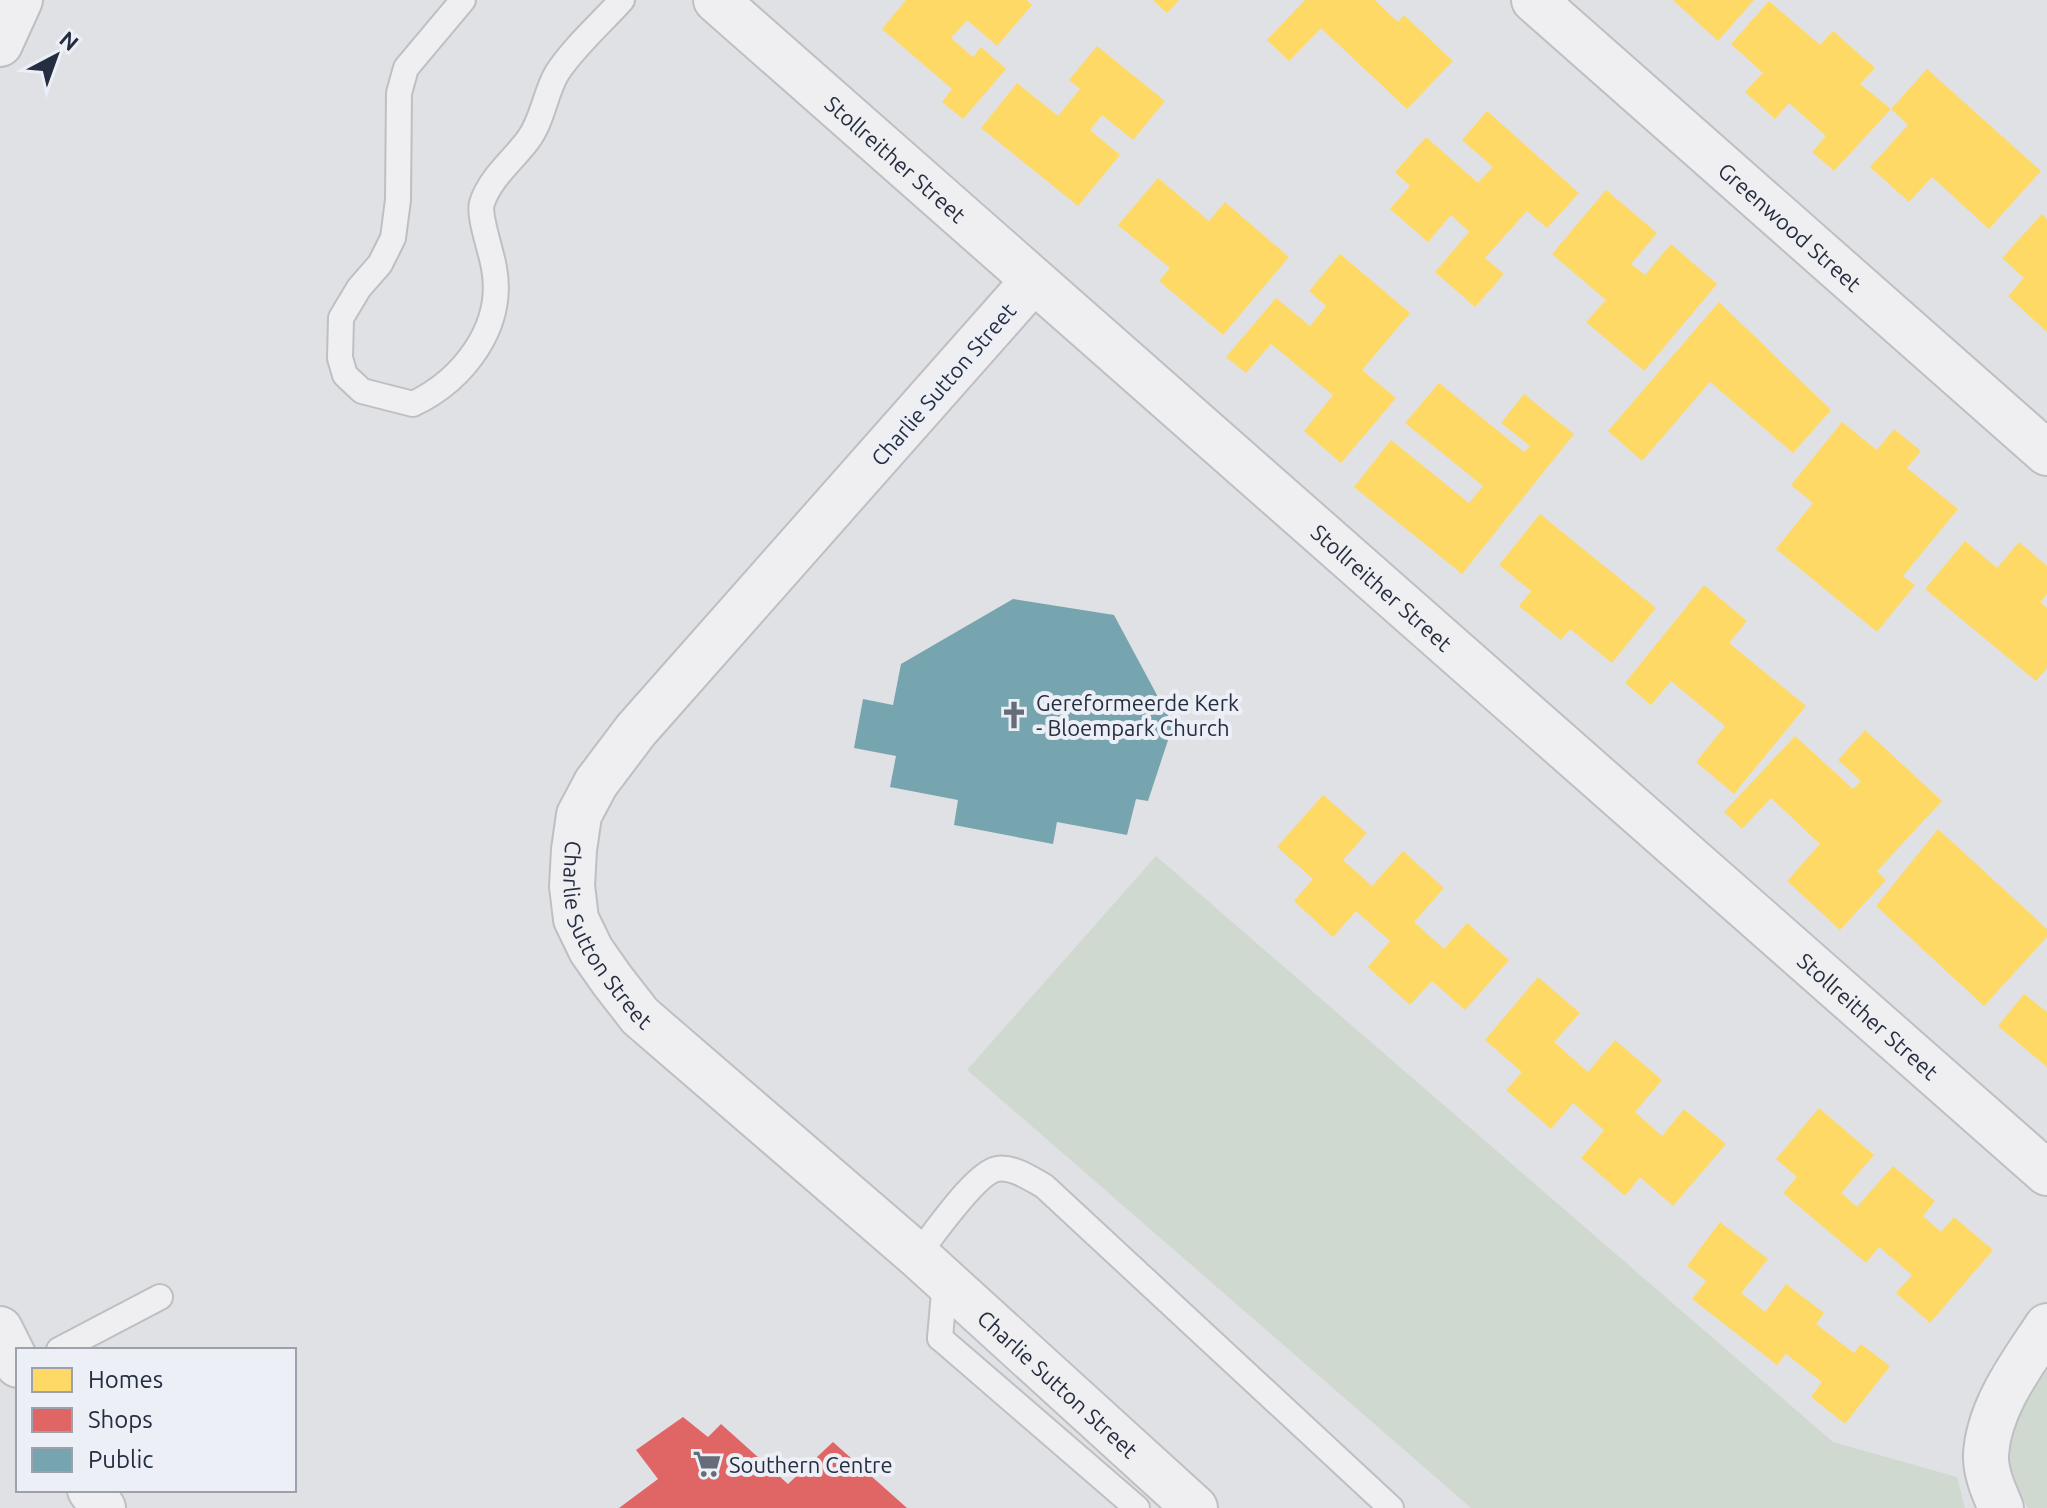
<svg xmlns="http://www.w3.org/2000/svg" width="2047" height="1508" font-family="Ubuntu,sans-serif">
<style>
.green{fill:#cfd9cf}
.homes{fill:#ffd966}
.shops{fill:#e06666}
.public{fill:#76a5af}
.lines{fill:none;stroke-linecap:round;stroke-linejoin:round}
.service-casing{stroke:#bebfc3;stroke-width:28}
.minor-casing{stroke:#bebfc3;stroke-width:48}
.tertiary-casing{stroke:#bebfc3;stroke-width:48}
.service{stroke:#efeff2;stroke-width:24}
.minor{stroke:#efeff2;stroke-width:44}
.tertiary{stroke:#efeff2;stroke-width:44}
.labels{text-anchor:middle;dominant-baseline:central;stroke-width:8;stroke-linejoin:round;paint-order:stroke}
.street-label{font-size:22px;fill:#252d40;stroke:#eceff6}
.poi-label{font-size:22px;fill:#252d40;stroke:#eceff6;text-anchor:start}
</style>
<rect width="100%" height="100%" fill="#e0e1e5"/>
<g class="green">
<polygon points="1156,856 1833,1442 1957,1477 1965,1508 1471,1508 967,1070"/>
<path d="M2047,1361V1508H2028C2022,1498 2012,1485 2010,1474C2004,1431 2024,1394 2047,1361Z"/>
</g>
<g class="homes">
<polygon points="906,0 1027,0 1032,5 997,46 967,20 951,38 973,57 981,47 1006,69 963,119 942,102 952,89 882,29"/>
<polygon points="1153,0 1179,0 1167,13"/>
<polygon points="1305,0 1375,0 1398,22 1404,15 1453,61 1407,109 1321,28 1289,61 1267,40"/>
<polygon points="1673,0 1754,0 1718,41"/>
<polygon points="1769,1 1820,45 1833,31 1875,68 1860,84 1891,109 1834,171 1812,152 1826,136 1789,103 1775,119 1745,92 1763,73 1731,44"/>
<polygon points="1097,46 1165,101 1133,140 1102,115 1090,130 1120,155 1078,206 981,128 1017,83 1058,116 1080,89 1069,80"/>
<polygon points="1927,69 2041,171 1989,229 1932,177 1909,202 1870,167 1908,125 1891,109"/>
<polygon points="1487,111 1579,193 1547,228 1527,211 1485,258 1504,274 1475,307 1435,272 1469,232 1451,215 1428,242 1390,209 1410,186 1395,172 1426,137 1478,183 1493,167 1462,140"/>
<polygon points="1158,178 1209,221 1225,202 1289,257 1223,335 1159,281 1170,268 1118,225"/>
<polygon points="1606,190 1657,233 1631,264 1645,275 1671,244 1717,284 1644,371 1586,322 1606,300 1552,254"/>
<polygon points="2042,214 2047,219 2047,332 2008,296 2024,278 2002,258"/>
<polygon points="1340,254 1410,313 1362,370 1396,398 1341,463 1304,431 1333,395 1271,344 1246,373 1226,357 1276,298 1310,326 1326,306 1309,291"/>
<polygon points="1719,302 1831,410 1793,453 1710,382 1642,461 1608,431"/>
<polygon points="1439,383 1524,452 1530,446 1501,423 1524,394 1574,434 1462,574 1354,487 1391,440 1469,503 1483,486 1405,423"/>
<polygon points="1842,422 1877,450 1894,429 1921,451 1907,468 1958,509 1903,576 1915,585 1877,632 1776,549 1813,503 1791,485"/>
<polygon points="1540,514 1656,608 1612,663 1570,629 1561,640 1519,606 1531,591 1499,565"/>
<polygon points="1965,541 1997,568 2019,542 2047,566 2047,594 2040,602 2047,608 2047,668 2036,681 1925,589"/>
<polygon points="1704,585 1747,621 1729,643 1806,706 1734,794 1696,762 1725,726 1671,681 1651,705 1625,683"/>
<polygon points="1865,730 1942,801 1877,871 1886,880 1840,930 1787,881 1820,844 1771,798 1742,829 1724,812 1795,736 1853,789 1861,781 1838,760"/>
<polygon points="1323,795 1367,833 1343,860 1372,886 1403,851 1444,888 1414,922 1444,949 1467,923 1509,960 1465,1010 1432,981 1410,1005 1368,967 1390,941 1356,911 1333,937 1294,901 1313,879 1277,847"/>
<polygon points="1938,829 2047,929 2047,937 1984,1006 1876,906"/>
<polygon points="1538,977 1580,1013 1554,1042 1588,1072 1615,1040 1662,1080 1635,1112 1662,1136 1684,1109 1726,1144 1673,1206 1640,1177 1625,1196 1581,1158 1604,1130 1573,1103 1551,1129 1506,1090 1522,1072 1485,1040"/>
<polygon points="2024,994 2047,1012 2047,1067 1998,1026"/>
<polygon points="1819,1108 1874,1155 1841,1193 1857,1207 1893,1166 1935,1201 1923,1216 1941,1232 1954,1217 1993,1250 1930,1323 1896,1293 1912,1275 1879,1247 1866,1263 1783,1193 1797,1177 1776,1159"/>
<polygon points="1720,1222 1768,1259 1741,1293 1765,1312 1786,1284 1824,1313 1816,1324 1854,1353 1861,1344 1890,1366 1845,1424 1811,1397 1822,1382 1786,1354 1777,1365 1692,1299 1706,1281 1687,1266"/>
</g>
<polygon class="shops" points="683,1417 708,1437 721,1424 788,1484 833,1442 907,1508 619,1508 658,1479 636,1450"/>
<polygon class="public" points="1013,599 1114,615 1173,725 1148,801 1136,799 1127,835 1057,822 1053,844 954,825 958,800 890,787 896,756 854,748 863,699 893,705 901,664"/>
<g class="lines">
<defs>
<g id="service">
<path d="M463,0L406,68L399,93L398,200L393,238L380,264L359,288L341,318L340,358L345,375L362,391L413,404C463,380 505,327 494,268C492,253 478,216 482,203C490,178 513,160 528,140C543,120 545,93 557,73C573,48 602,22 622,0"/>
<path d="M917,1255C933,1236 975,1173 997,1169C1013,1166 1031,1179 1044,1186L1391,1508"/>
<polyline points="940,1338 1137,1508"/>
<polyline points="940,1338 945,1281"/>
<polyline points="59,1350 160,1297"/>
</g>
<g id="minor">
<path id="s1" d="M716,0L2047,1173"/>
<path id="s2" d="M1534,0L2047,453"/>
<path id="s3" d="M1033,281L636,730L596,783L579,815L574,850L572,886L576,919L591,950L612,980L640,1016L917,1255L1195,1508"/>
<path d="M2001,1508C1994,1492 1985,1472 1986,1454C1989,1407 2022,1364 2047,1326"/>
</g>
<g id="tertiary">
<polyline points="0,44 20,0"/>
<polyline points="0,1329 18,1365"/>
<polyline points="90,1490 103,1508"/>
</g>
</defs>
<use href="#service" class="service-casing"/>
<use href="#minor" class="minor-casing"/>
<use href="#tertiary" class="tertiary-casing"/>
<use href="#service" class="service"/>
<use href="#minor" class="minor"/>
<use href="#tertiary" class="tertiary"/>
</g>
<defs>
<symbol id="church-bare" viewBox="-9 -9 18 18"><path d="M-1.2-6h2.4v3.5h3.3v2.4h-3.3V6h-2.4V-.1h-3.3v-2.4h3.3Z" fill="#666c7a" stroke="#eceff6" stroke-width="2.5" paint-order="stroke"/></symbol>
<symbol id="supermarket-bare" viewBox="-9 -9 18 18"><path d="M-6-5.5h2.5l.6 2H6L4.5 2H-2.5L-4.4-4H-6ZM-1.5 3.2a1.3 1.3 0 1 0 .1 0ZM3 3.2a1.3 1.3 0 1 0 .1 0Z" fill="#666c7a" stroke="#eceff6" stroke-width="2.5" paint-order="stroke"/></symbol>
</defs>
<g fill-rule="evenodd">
<use href="#church-bare" x="994" y="695" width="40" height="40"/>
<use href="#supermarket-bare" x="687" y="1444" width="40" height="40"/>
</g>
<g class="labels">
<g class="street-label">
<text stroke="none"><textPath href="#s1" startOffset="240">Stollreither Street</textPath></text>
<text stroke="none"><textPath href="#s2" startOffset="342">Greenwood Street</textPath></text>
<text transform="translate(943 384) rotate(-49)">Charlie Sutton Street</text>
<text stroke="none"><textPath href="#s1" startOffset="888">Stollreither Street</textPath></text>
<text stroke="none"><textPath href="#s3" startOffset="832">Charlie Sutton Street</textPath></text>
<text stroke="none"><textPath href="#s1" startOffset="1536">Stollreither Street</textPath></text>
<text stroke="none"><textPath href="#s3" startOffset="1480">Charlie Sutton Street</textPath></text>
</g>
<g class="poi-label">
<text x="1036" y="702">Gereformeerde Kerk<tspan x="1036" dy="25">- Bloempark Church</tspan></text>
<text x="729" y="1464">Southern Centre</text>
</g>
</g>
<rect x="16" y="1348" width="280" height="144" fill="#eceff6" stroke="#9ca1ad" stroke-width="2"/>
<rect x="32" y="1368" width="40" height="24" fill="#ffd966" stroke="#9ca1ad" stroke-width="2"/>
<text x="88" y="1388" font-size="24" fill="#252d40">Homes</text>
<rect x="32" y="1408" width="40" height="24" fill="#e06666" stroke="#9ca1ad" stroke-width="2"/>
<text x="88" y="1428" font-size="24" fill="#252d40">Shops</text>
<rect x="32" y="1448" width="40" height="24" fill="#76a5af" stroke="#9ca1ad" stroke-width="2"/>
<text x="88" y="1468" font-size="24" fill="#252d40">Public</text>
<g transform="translate(56 56) rotate(41)" stroke="#eceff6" stroke-width="6" paint-order="stroke">
<path d="M0-6L14 30L0 20L-14 30Z" fill="#252d40"/>
<text y="-12" font-size="22" font-weight="bold" text-anchor="middle" fill="#252d40">N</text>
</g>
</svg>
